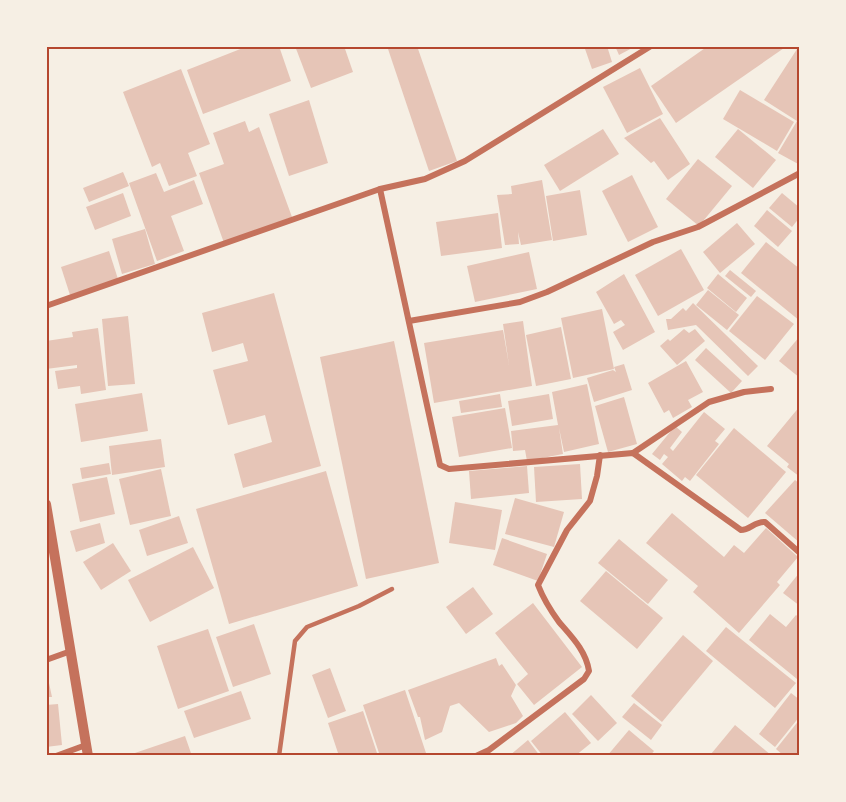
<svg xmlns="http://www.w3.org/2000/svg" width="846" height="802" font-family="'DejaVu Sans',sans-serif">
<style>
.building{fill:#e6c5b7}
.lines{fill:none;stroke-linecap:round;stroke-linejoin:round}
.service{stroke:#c5725c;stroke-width:4.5}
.minor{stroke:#c5725c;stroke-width:6}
.tertiary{stroke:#c5725c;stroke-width:10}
.neatline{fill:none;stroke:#b5482f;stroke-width:2}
</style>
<rect width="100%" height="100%" fill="#f6efe4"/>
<g class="building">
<polygon points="248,46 279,46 291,81 203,114 187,70"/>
<polygon points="295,46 344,46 353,72 311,88"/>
<polygon points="387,46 417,46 457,161 429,171"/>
<polygon points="584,46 607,46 612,62 592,69"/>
<polygon points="615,46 636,46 619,55"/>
<polygon points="708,46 787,46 676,123 651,86"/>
<polygon points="799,46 800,46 800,165 778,153 797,121 764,100"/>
<polygon points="640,68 663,114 627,133 603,87"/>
<polygon points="181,69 210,144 188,153 197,176 169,186 160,163 152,167 123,92"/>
<polygon points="740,90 794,122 777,151 723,119"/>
<polygon points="309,100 328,163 289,176 269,114"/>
<polygon points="660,118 690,164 668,180 654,161 651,163 624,138"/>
<polygon points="245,121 249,132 259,127 292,217 224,243 199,173 224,164 213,133"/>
<polygon points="603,129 619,154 560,191 544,165"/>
<polygon points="738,129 776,160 753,188 715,157"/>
<polygon points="698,159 732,186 699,226 666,199"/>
<polygon points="123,172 129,186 89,202 83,188"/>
<polygon points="156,173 164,192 194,180 203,204 171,216 184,251 157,261 129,183"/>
<polygon points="632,175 658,227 628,242 602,191"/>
<polygon points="542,180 552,240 521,245 518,232 519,244 505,245 497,195 512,194 511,186"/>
<polygon points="580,190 587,235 553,241 546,196"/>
<polygon points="123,193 131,216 95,230 86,207"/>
<polygon points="782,193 800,208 800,217 792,227 769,208"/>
<polygon points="767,210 792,231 778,247 754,226"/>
<polygon points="498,213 502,248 441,256 436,222"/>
<polygon points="737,223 755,244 720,273 703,252"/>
<polygon points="145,229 155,264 122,274 112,239"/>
<polygon points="766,242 800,269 800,321 741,273"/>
<polygon points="681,249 704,290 658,316 635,275"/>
<polygon points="109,251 118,279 70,295 61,267"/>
<polygon points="529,252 537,289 475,302 467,266"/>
<polygon points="730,270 756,291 751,297 725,276"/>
<polygon points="624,274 655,332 623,350 613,332 625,325 621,320 614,324 596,292"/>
<polygon points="718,274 747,298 736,312 707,288"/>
<polygon points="708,290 739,315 727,330 696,305"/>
<polygon points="274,293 321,466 243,488 234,454 272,442 265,415 228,425 213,370 248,361 243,343 212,352 202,313"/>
<polygon points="757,296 794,324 765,360 729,331"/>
<polygon points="693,303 758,366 748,376 696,325 668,330 666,319 671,319 683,308 686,311"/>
<polygon points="602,309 614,369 573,378 561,318"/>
<polygon points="128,316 135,384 108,386 102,319"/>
<polygon points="523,321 532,386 434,403 424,343 503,330 509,365 503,324"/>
<polygon points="561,327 571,379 536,386 526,335"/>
<polygon points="98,328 106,390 81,394 80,386 58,389 55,371 77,368 77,365 46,369 46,341 73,337 72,332"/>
<polygon points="684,329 689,333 695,329 705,341 677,365 660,346 668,339 670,341"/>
<polygon points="800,336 800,378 779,361"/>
<polygon points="394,341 439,563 366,579 320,357"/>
<polygon points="706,348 742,381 731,393 695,360"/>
<polygon points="686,361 703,392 688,400 692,407 673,418 669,410 664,413 648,383"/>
<polygon points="624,364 632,390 594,402 587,378 613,370 616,372 614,367"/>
<polygon points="587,384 599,444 564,452 559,428 563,454 527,461 525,450 513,451 511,431 558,425 552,392"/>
<polygon points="142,393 148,431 81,442 75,404"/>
<polygon points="500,394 502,407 461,413 459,401"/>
<polygon points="549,394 553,419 512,426 508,401"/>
<polygon points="624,397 637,444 608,452 595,406"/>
<polygon points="800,406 800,477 787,467 789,464 767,446"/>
<polygon points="505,408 512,448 459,457 452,417"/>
<polygon points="704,412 725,429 715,441 719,444 690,481 685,477 682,481 662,464 668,457 664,454 660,460 652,454 675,426 682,432 670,448 673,451"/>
<polygon points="734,428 786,472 748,518 696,475"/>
<polygon points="161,439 165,467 112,475 109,446"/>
<polygon points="109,463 111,474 82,479 80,468"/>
<polygon points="580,464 582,499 536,502 534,467"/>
<polygon points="527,466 529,493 471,499 469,471"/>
<polygon points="161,469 171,516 130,525 119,479"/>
<polygon points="326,471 358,586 229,624 196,509"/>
<polygon points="107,477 115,514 80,522 72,484"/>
<polygon points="795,480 800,484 800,543 765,513"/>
<polygon points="515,498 564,512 554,547 505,534"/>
<polygon points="455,502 502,510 495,550 449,543"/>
<polygon points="672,513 724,557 734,545 744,553 766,528 798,557 777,582 780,585 739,633 693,592 698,586 646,543"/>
<polygon points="179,516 188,543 147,556 139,530"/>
<polygon points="100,523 105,543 76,552 70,531"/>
<polygon points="502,538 547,554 538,581 493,565"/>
<polygon points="619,539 668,580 648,604 598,563"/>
<polygon points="113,543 131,571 101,590 83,562"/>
<polygon points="193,547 214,588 150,622 128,580"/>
<polygon points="606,571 663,618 637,649 580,601"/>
<polygon points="800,572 800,606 783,593"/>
<polygon points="473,587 493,614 466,634 446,607"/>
<polygon points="533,603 582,667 534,705 517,684 528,674 495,633"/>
<polygon points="770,614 786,627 796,615 800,618 800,676 797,679 749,640"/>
<polygon points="254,624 271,674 233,687 216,637"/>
<polygon points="726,627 796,683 775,708 706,651"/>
<polygon points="208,629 229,691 178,709 157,646"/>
<polygon points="683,635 713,661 662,722 631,696"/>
<polygon points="496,658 499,666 502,664 516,685 511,696 523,716 516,723 489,732 459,703 450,706 442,732 425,740 420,717 418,717 408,690"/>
<polygon points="330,668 346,711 328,718 312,675"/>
<polygon points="46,669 52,697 46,697"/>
<polygon points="405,690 427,756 380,756 363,705"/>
<polygon points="241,691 251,719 194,738 184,711"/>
<polygon points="791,693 800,700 800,716 775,747 759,734"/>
<polygon points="591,695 617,723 598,741 572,714"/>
<polygon points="634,703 662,725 651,740 622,717"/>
<polygon points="58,704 62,745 46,747 46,705"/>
<polygon points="363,711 378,756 339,756 328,723"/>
<polygon points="565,712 591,743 575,756 543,756 531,741"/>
<polygon points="800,719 800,754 798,756 784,756 776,749"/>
<polygon points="735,725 772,756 713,756 711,754"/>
<polygon points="629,730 654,751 650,756 607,756"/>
<polygon points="185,736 192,756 129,756 129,755"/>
<polygon points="528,740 540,756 509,756"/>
</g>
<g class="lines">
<polyline class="service" points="279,756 295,641 307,627 359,606 392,589"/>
<g class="minor">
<path d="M380,189L440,465L449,469L633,453L741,530C750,530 755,521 765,522L800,553"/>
<polyline points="46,306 380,189 425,179 465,161 651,46"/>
<polyline points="409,321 520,302 547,292 653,242 698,227 800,173"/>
<polyline points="633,453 709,402 744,392 771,389"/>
<polyline points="46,660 71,651"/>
<polyline points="56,756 86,745"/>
<path d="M476,756L489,750L584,679L589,671C586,651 572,637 559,622C551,611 543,598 538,585L567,530L590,501L597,476L600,455"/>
</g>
<polyline class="tertiary" points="46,504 88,756"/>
</g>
<rect width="846" height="802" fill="none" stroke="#f6efe4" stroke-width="96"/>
<rect x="48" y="48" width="750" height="706" class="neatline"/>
</svg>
